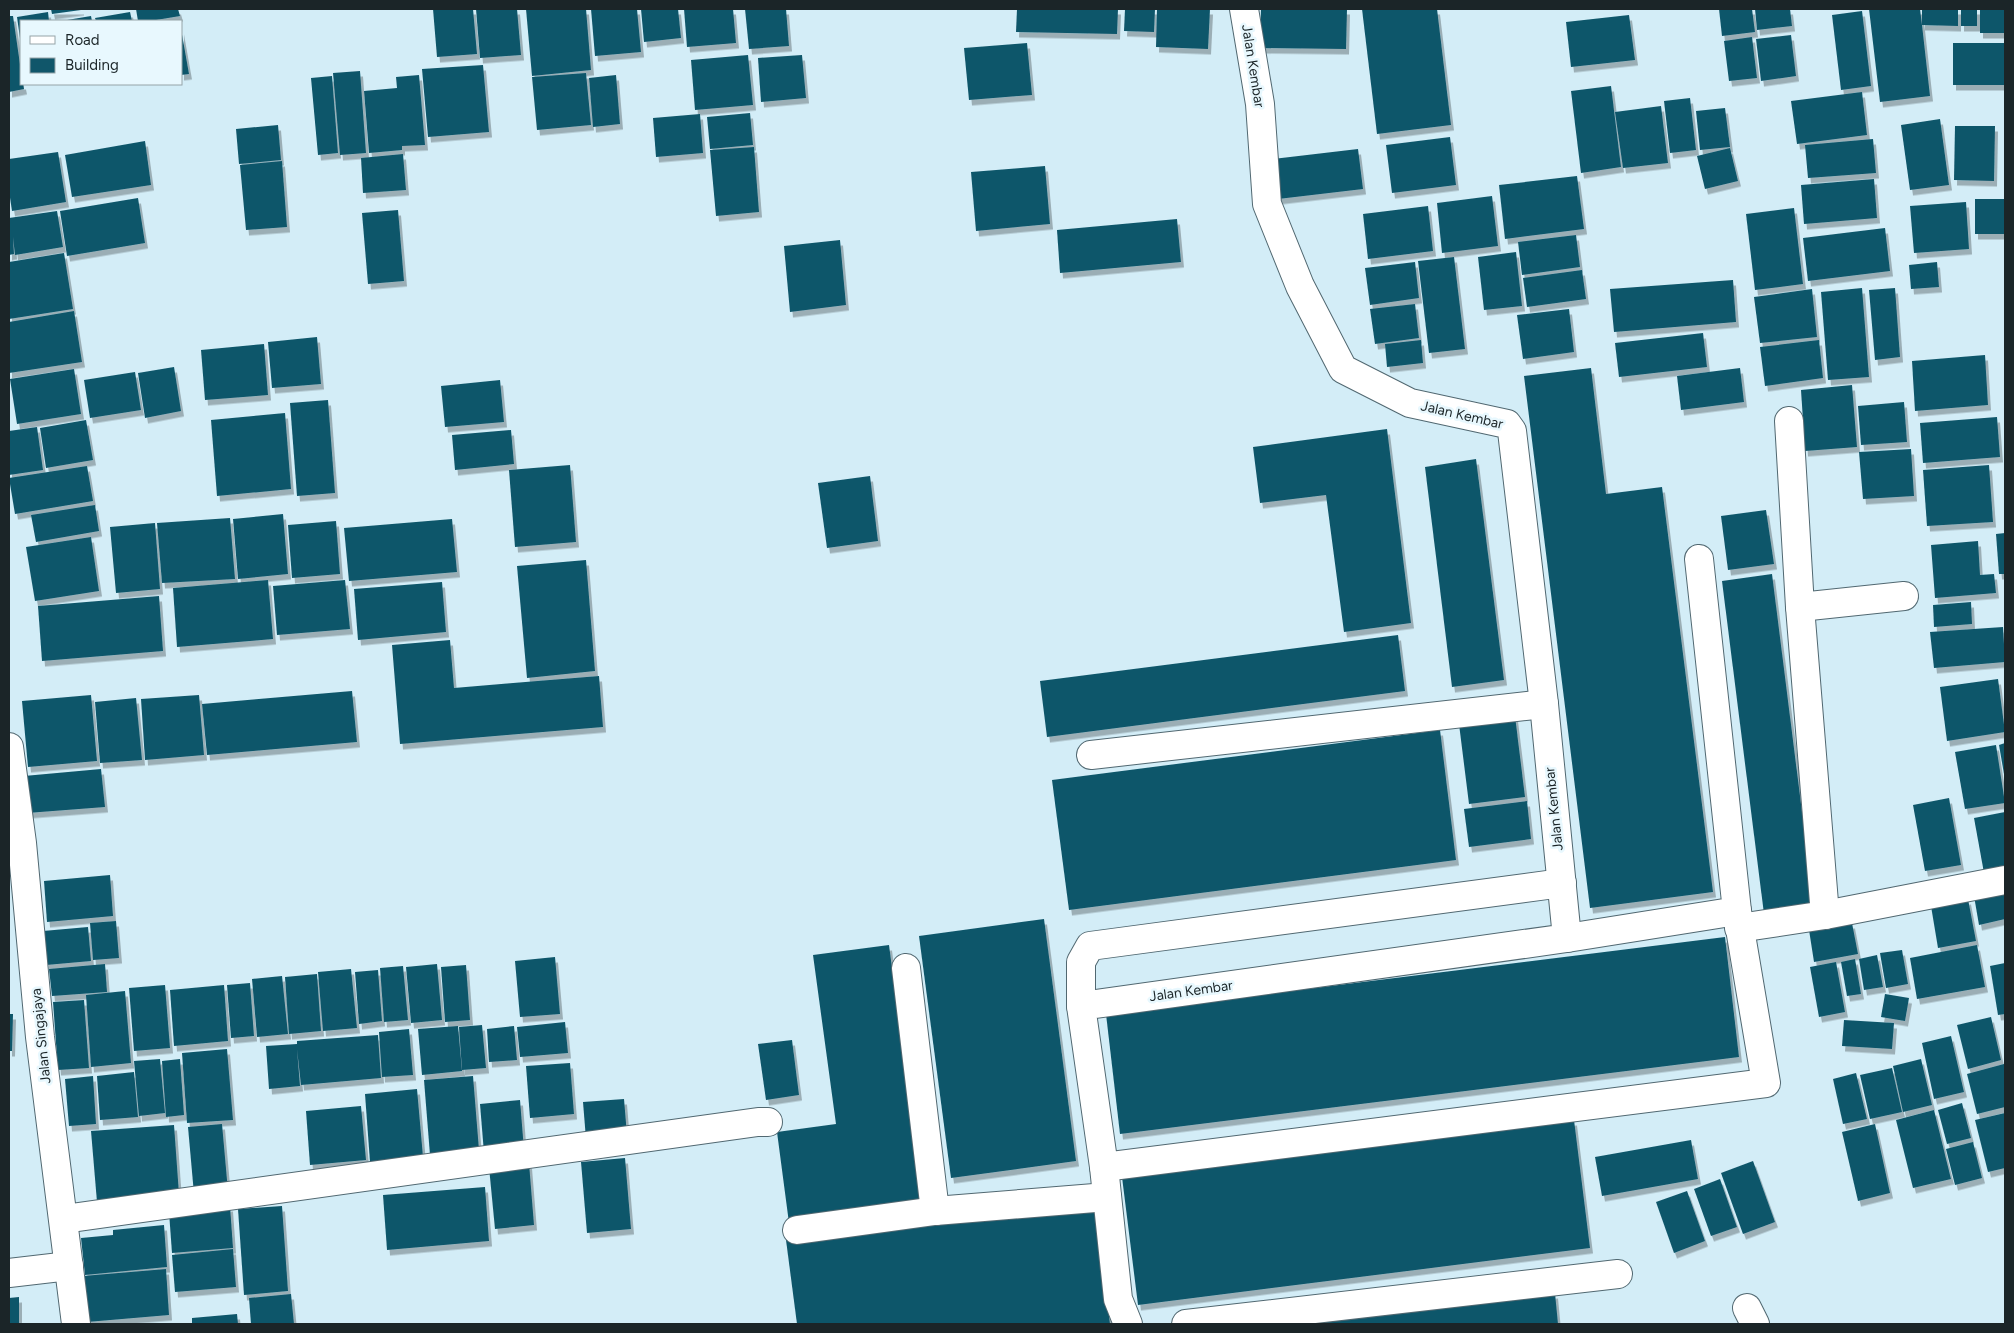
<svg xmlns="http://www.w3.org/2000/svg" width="2014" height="1333" font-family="Figtree,sans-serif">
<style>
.building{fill:#10566a;filter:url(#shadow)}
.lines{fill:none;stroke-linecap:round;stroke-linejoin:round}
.minor-casing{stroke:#516871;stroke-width:30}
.tertiary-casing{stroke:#516871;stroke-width:30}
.minor{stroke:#fff;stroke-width:28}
.tertiary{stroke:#fff;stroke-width:28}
.labels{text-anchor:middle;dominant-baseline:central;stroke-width:5;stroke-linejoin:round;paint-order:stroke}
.street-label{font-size:14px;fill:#1b2528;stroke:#e8f8fe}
</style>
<defs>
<filter id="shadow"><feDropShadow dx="3" dy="5.5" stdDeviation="0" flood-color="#0004"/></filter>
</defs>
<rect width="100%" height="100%" fill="#d3edf7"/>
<g class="building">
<polygon points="51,9 81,9 81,10 52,14"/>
<polygon points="136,9 178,9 180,16 150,21 138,21"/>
<polygon points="433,9 473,9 477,54 437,57"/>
<polygon points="476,9 517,9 521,55 480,58"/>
<polygon points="526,9 586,9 591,70 532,76"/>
<polygon points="591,9 637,9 641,52 595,56"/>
<polygon points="641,9 678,9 681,38 644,42"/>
<polygon points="684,9 733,9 736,43 687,47"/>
<polygon points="745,9 786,9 789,46 749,49"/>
<polygon points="1017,9 1118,9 1117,34 1016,32"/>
<polygon points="1125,9 1155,9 1154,32 1124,31"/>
<polygon points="1157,9 1210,9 1208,49 1156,47"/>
<polygon points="1261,9 1347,9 1346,49 1260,48"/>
<polygon points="1362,9 1437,9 1451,125 1377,134"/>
<polygon points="1719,9 1752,9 1755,32 1722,36"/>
<polygon points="1755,9 1790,9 1792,26 1757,30"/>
<polygon points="1869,9 1920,9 1922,25 1922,9 1958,9 1958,26 1922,25 1930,96 1880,102"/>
<rect x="1961" y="9" width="16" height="17"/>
<rect x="1980" y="9" width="25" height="24"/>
<polygon points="1862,11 1871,86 1841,90 1832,15"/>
<polygon points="48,12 49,21 21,21 20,38 17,17"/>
<polygon points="130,12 132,21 96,21 95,18"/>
<polygon points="1629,15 1635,60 1571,67 1566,22"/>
<polygon points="9,16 13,16 21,71 21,84 23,84 24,89 9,92"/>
<polygon points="91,16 92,21 68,21 67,20"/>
<polygon points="181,29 189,74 181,75"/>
<polygon points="1791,35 1796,76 1761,81 1756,39"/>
<polygon points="1752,37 1757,78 1729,81 1724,41"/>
<polygon points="1027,43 1032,95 969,100 964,48"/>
<rect x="1953" y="43" width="52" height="42"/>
<polygon points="748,55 753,105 695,110 691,60"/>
<polygon points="802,55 806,98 761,102 758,58"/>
<polygon points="483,65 489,132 428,137 422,69"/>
<polygon points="360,71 366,153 340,155 333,73"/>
<polygon points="586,73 591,125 537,130 532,77"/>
<polygon points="419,75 425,145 402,146 402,150 369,153 364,91 397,88 396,77"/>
<polygon points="616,75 620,124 593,127 589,78"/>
<polygon points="332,76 338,153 318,155 311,78"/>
<polygon points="1611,86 1621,167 1581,173 1571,91"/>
<polygon points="1862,92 1867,135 1797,144 1791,101"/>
<polygon points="1690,98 1696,150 1670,153 1664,101"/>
<polygon points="1661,106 1668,163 1623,168 1615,112"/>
<polygon points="1725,108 1730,147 1700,150 1696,111"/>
<polygon points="750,113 753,145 710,149 707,117"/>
<polygon points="700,114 703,153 656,157 653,118"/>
<polygon points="1940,119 1949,185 1910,190 1901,125"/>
<polygon points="278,125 281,160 239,164 236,129"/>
<polygon points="1955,126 1995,126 1994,181 1954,180"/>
<polygon points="1450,137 1456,185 1392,193 1386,145"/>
<polygon points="1873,139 1876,173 1808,178 1805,145"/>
<polygon points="145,141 151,185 72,197 65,155"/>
<polygon points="754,147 759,212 716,216 710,150"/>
<polygon points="1730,148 1738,181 1705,189 1697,156"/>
<polygon points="1358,149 1363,189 1278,199 1273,159"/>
<polygon points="58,152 66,202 12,211 9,191 9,159"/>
<polygon points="403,154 406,190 363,193 361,158"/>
<polygon points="282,161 287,227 246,230 240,165"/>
<polygon points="1045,166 1050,224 976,231 971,172"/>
<polygon points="1577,176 1584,229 1505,239 1499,185"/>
<polygon points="1874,179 1877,218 1804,224 1801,185"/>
<polygon points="1492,196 1498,246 1442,253 1437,203"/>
<polygon points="138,198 145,243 67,256 60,211"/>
<rect x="1975" y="199" width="30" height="35"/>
<polygon points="1966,202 1969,249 1914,253 1910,206"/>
<polygon points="1428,206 1433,251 1368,259 1363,214"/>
<polygon points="1794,208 1803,284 1755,290 1746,214"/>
<polygon points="398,210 404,281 368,284 362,213"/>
<polygon points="57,211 63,247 15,255 13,237 14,254 9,255 9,218"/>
<polygon points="1177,219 1181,262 1060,273 1057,230"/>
<polygon points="1885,228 1890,271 1808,281 1803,238"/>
<polygon points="1576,235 1580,267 1522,275 1518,242"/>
<polygon points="840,240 846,305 790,312 784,246"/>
<polygon points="1516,252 1522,306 1484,310 1478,257"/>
<polygon points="64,253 73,309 9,319 9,262"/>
<polygon points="1454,257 1465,349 1429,353 1418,261"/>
<polygon points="1415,262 1419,298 1370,305 1365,268"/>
<polygon points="1937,262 1939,287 1911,289 1909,265"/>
<polygon points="1582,270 1586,299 1527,307 1523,278"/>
<polygon points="1733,280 1736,322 1614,332 1610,289"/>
<polygon points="1862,288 1869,377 1828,380 1821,292"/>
<polygon points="1895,288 1900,357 1875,360 1869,290"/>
<polygon points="1812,289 1817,337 1760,343 1754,297"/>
<polygon points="1415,304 1419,338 1375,344 1370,309"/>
<polygon points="1569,309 1574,352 1523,359 1517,315"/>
<polygon points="74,311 82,362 9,373 9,322"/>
<polygon points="1703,333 1707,367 1619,377 1615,343"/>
<polygon points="317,337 321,384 272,388 268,342"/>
<polygon points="1421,340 1423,363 1387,367 1385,344"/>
<polygon points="1819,340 1823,378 1765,386 1760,347"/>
<polygon points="264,344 268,395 205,400 201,350"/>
<polygon points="1985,355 1988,405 1915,411 1912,361"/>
<polygon points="174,367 181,411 145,418 138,373"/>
<polygon points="1591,368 1606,494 1662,487 1713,892 1590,908 1524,376"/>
<polygon points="1740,368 1744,402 1681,410 1677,376"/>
<polygon points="74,369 81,414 17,424 10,379"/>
<polygon points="135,372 141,410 90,418 84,380"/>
<polygon points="500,380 504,422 445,427 441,386"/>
<polygon points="1852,385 1857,447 1805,451 1801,390"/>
<polygon points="328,400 335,493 297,496 290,403"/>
<polygon points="1904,402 1907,442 1861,445 1858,406"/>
<polygon points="285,413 291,489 217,496 211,420"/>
<polygon points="1997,417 2000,457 1923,463 1920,423"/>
<polygon points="86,420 93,460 46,468 40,428"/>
<polygon points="37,427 43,470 9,475 9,431"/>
<polygon points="1387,429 1411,623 1344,632 1326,495 1260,503 1253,447"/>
<polygon points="511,430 514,464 455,470 452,435"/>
<polygon points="1911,449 1914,496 1863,499 1859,452"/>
<polygon points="1476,459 1504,680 1452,687 1425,467"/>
<polygon points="570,465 576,542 515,547 509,470"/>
<polygon points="1989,465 1993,522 1927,526 1923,470"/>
<polygon points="87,466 93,501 15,514 9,478"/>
<polygon points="870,476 878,541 827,548 818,483"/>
<polygon points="95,505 99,531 36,542 31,515"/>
<polygon points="1766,510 1774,564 1728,570 1721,516"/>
<polygon points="283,514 288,574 238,579 233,519"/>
<polygon points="230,518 235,579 162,583 157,523"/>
<polygon points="452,519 457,572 349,581 344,528"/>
<polygon points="336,521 340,574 292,578 288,525"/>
<polygon points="155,523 160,589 116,593 110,527"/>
<polygon points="2005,533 2005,574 1999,574 1996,534"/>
<polygon points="91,537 99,591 35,601 26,547"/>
<polygon points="1978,541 1980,575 1994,574 1996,593 1935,598 1931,545"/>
<polygon points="586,560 595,671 527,678 517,566"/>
<polygon points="1772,574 1814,907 1764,914 1722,581"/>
<polygon points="268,580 273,639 177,647 173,588"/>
<polygon points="345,580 350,629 277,635 273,586"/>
<polygon points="442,582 446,632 358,640 354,589"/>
<polygon points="159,596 163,651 42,661 38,606"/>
<polygon points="1971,602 1972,624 1934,627 1933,605"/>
<polygon points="2003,627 2005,662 1934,668 1930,632"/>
<polygon points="1398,635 1405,691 1047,737 1040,681"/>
<polygon points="450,640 454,688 599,676 603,727 400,744 392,645"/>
<polygon points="1998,679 2005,732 1947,741 1940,687"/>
<polygon points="352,691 357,742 207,755 202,704"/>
<polygon points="91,695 97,761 28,767 22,701"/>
<polygon points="199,695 204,755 145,760 141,699"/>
<polygon points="136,698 142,760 100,763 95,702"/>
<polygon points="1515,716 1525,797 1469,804 1459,724"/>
<polygon points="1440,730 1456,860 1069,910 1052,780"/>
<polygon points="2005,743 2005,774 2004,774 1999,745"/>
<polygon points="1996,745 2005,803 1965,809 1955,752"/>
<polygon points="101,769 105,807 27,813 24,776"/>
<polygon points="1949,798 1961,865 1925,871 1913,805"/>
<polygon points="1527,801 1531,839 1469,847 1464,809"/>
<polygon points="2005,812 2005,869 1984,873 1974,818"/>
<polygon points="110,875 113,916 47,922 44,881"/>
<polygon points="2005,890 2005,919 1979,925 1974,896"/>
<polygon points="1968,899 1976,941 1938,948 1931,906"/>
<polygon points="1044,919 1076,1161 951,1178 919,936"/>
<polygon points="116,921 119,958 93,960 90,923"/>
<polygon points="1852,923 1858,954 1814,962 1809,930"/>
<polygon points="88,927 91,961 46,965 43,931"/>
<polygon points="1725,937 1739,1057 1120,1134 1106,1014"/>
<polygon points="889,945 923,1205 789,1223 777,1132 836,1124 813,955"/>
<polygon points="1977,945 1985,987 1917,999 1910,958"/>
<polygon points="1902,950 1908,984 1886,988 1880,953"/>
<polygon points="1877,955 1883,987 1864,990 1859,959"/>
<polygon points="555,957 560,1014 520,1017 515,961"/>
<polygon points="1855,959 1861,994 1847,996 1841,962"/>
<polygon points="1836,962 1845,1012 1819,1017 1810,967"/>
<polygon points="2005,963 2005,1014 1998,1015 1990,966"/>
<polygon points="105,964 107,992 52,996 49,969"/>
<polygon points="437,964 442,1020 411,1023 406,967"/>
<polygon points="466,965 470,1020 445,1022 441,967"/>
<polygon points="403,966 408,1020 384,1022 380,968"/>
<polygon points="351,969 357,1028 323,1031 318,972"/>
<polygon points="378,970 382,1021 359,1024 355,972"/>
<polygon points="317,974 321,1031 289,1034 285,977"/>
<polygon points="282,976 288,1034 257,1037 252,979"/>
<polygon points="250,983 254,1036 231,1038 227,985"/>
<polygon points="165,985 170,1048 134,1051 129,988"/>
<polygon points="224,985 228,1041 174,1046 170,990"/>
<polygon points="125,991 131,1063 91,1067 86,995"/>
<polygon points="1885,994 1909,998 1905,1021 1881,1017"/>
<polygon points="84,1000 89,1068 58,1070 53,1002"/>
<polygon points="9,1014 13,1014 12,1051 9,1051"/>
<polygon points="1991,1017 2001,1060 1968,1069 1957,1025"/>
<polygon points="1844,1020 1894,1023 1892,1049 1842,1046"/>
<polygon points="565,1022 568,1053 520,1057 517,1027"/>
<polygon points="482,1025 486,1068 462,1070 459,1027"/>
<polygon points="458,1026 462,1071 422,1075 418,1029"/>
<polygon points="514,1026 517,1060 489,1062 487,1029"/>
<polygon points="409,1029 413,1075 382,1077 379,1032"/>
<polygon points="378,1035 381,1078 301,1085 297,1049 300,1086 269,1089 266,1046 297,1044 297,1041"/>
<polygon points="1951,1036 1964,1092 1934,1099 1922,1043"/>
<polygon points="792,1040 799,1095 766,1100 758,1044"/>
<polygon points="227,1049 233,1120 187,1123 182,1053"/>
<polygon points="160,1059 165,1113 139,1116 134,1061"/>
<polygon points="180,1059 184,1115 166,1117 162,1061"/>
<polygon points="1921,1059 1932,1105 1903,1112 1893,1066"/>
<polygon points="570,1063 574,1114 530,1118 526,1066"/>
<polygon points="2004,1064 2005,1107 1977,1114 1967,1074"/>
<polygon points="1892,1068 1902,1112 1870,1119 1860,1075"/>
<polygon points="134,1072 138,1117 100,1120 97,1076"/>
<polygon points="1856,1073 1867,1119 1843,1124 1833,1079"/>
<polygon points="93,1076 96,1124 69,1126 65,1079"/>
<polygon points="473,1076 479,1150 430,1155 424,1080"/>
<polygon points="417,1089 423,1157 370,1162 365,1094"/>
<polygon points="624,1099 627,1135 586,1139 583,1102"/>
<polygon points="520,1100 524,1150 484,1153 480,1104"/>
<polygon points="1962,1103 1971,1138 1947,1144 1938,1110"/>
<polygon points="361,1106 366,1160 310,1165 306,1111"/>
<polygon points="1934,1110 1951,1179 1913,1188 1896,1120"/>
<polygon points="2005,1113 2005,1168 1988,1172 1975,1120"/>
<polygon points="1574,1120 1590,1248 1138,1305 1122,1177"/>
<polygon points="222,1124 228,1191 194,1194 188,1127"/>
<polygon points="1875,1124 1890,1193 1858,1201 1842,1132"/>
<polygon points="174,1125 179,1194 97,1202 91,1131"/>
<polygon points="1691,1140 1698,1179 1602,1196 1595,1157"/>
<polygon points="1973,1142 1982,1178 1955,1185 1946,1149"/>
<polygon points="625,1158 631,1229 587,1233 581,1162"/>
<polygon points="1753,1161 1775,1222 1743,1234 1721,1173"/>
<polygon points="529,1163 534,1225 495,1229 489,1167"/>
<polygon points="1720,1179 1737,1227 1711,1236 1694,1189"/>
<polygon points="485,1187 489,1241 387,1250 383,1195"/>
<polygon points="1687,1191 1705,1241 1674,1253 1656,1202"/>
<polygon points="1094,1198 1110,1324 797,1324 786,1240"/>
<polygon points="230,1206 233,1248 172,1253 169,1212"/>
<polygon points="282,1206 288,1291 244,1295 238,1209"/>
<polygon points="164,1225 167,1267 85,1275 81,1238 113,1235 113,1230"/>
<polygon points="233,1249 236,1287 175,1292 172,1255"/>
<polygon points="166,1269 169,1315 87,1322 83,1276"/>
<polygon points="1555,1293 1558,1324 1318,1324 1318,1323"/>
<polygon points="291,1294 294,1324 251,1324 249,1298"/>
<polygon points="19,1297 19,1324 9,1324 9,1298"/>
<polygon points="237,1314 238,1324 192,1324 192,1318"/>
</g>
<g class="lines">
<defs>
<g id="minor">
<polyline points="1789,421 1800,607 1825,915"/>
<polyline points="1800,607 1904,596"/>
<polyline points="1091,755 1544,704"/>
<polyline points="1739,928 1825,915 2005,880"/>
<polyline points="1567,938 1737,911 1699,559"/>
<polyline points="906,968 935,1211"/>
<polyline points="1081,1006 1081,962 1090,946 1562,883"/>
<polyline points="1104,1167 1766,1083 1737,911"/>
<polyline points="64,1219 758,1122 768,1122"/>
<polyline points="797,1230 935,1211 1107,1197"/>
<polyline points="1747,1308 1755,1324"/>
<polyline points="1128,1324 1118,1299 1104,1167 1081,1006 1567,938 1544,704 1512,431 1507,424 1410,403 1343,369 1300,286 1267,204 1260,104 1244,9"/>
<polyline points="1186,1324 1618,1274"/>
</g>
<g id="tertiary">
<polyline points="9,747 22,843 40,1037 76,1324"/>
<polyline points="9,1273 69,1266"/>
</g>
</defs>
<use href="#minor" class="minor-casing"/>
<use href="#tertiary" class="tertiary-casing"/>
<use href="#minor" class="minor"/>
<use href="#tertiary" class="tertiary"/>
</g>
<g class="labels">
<g class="street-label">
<text transform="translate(1253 66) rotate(81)">Jalan Kembar</text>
<text transform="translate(1462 415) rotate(13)">Jalan Kembar</text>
<text transform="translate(1554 809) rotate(-96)">Jalan Kembar</text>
<text transform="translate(1191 991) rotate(-8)">Jalan Kembar</text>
<text transform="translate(41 1036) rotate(-96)">Jalan Singajaya</text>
</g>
</g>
<rect width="2014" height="1333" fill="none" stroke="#1b2528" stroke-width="20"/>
<rect x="20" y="20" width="162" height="65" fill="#e8f8fe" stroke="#96a4a8"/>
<rect x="30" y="36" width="25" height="8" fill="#ffffff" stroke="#96a4a8"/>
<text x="65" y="45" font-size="15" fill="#1b2528">Road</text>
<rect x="30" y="58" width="25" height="15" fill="#10566a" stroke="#96a4a8"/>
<text x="65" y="70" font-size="15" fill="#1b2528">Building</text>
</svg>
